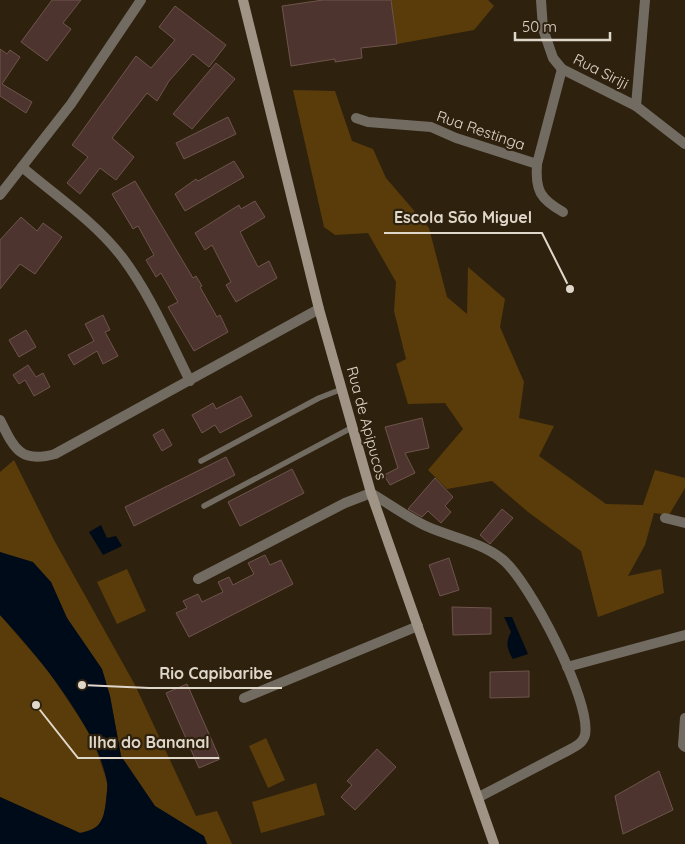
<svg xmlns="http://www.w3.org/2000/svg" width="685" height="844" font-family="Quicksand,sans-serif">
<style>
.green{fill:#5a3c0a}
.water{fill:#000b19}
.building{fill:#4d342e;stroke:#6e544d}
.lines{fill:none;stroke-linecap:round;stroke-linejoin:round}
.service{stroke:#726b62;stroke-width:5.5}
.minor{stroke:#726b62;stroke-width:10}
.secondary{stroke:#9f9485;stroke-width:10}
.labels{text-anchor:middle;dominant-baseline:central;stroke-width:4.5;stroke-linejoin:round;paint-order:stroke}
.street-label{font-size:15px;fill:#e0d7cb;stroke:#2e210e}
.leader{fill:none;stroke:#e0d7cb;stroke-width:2}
.callout-dot{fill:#e0d7cb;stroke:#2e210e;stroke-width:2}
.callout-label{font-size:16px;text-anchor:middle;font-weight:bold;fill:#e0d7cb;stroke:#2e210e;stroke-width:4.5;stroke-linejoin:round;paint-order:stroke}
</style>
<rect width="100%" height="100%" fill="#2e210e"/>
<g class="green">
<polygon points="391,0 488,0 494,6 474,30 397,44"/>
<polygon points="293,90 335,91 352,141 373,149 386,178 429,228 447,297 467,314 468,267 505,299 500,327 524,382 519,418 554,426 539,456 606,504 643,505 655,470 685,478 685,488 669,515 654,513 645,545 628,576 661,569 664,593 598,617 581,551 528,512 492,481 447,489 428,470 463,429 445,403 408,404 396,364 406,359 394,311 396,282 368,233 335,235 324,227"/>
<polygon points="14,460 54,540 135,685 196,816 217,811 232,844 207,844 203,836 155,806 121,756 110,696 102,669 67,618 51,582 0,552 0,472"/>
<polygon points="127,569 146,611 117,624 97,582"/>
<polygon points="0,615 50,673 92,737 108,784 104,816 100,825 93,830 80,833 0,797"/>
<polygon points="266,738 285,780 268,788 249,746"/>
<polygon points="316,783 325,815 261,833 252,802"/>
</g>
<g class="water">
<polygon points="101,525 107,538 116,536 122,546 103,555 89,532"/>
<path d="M0,552L33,562L51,582L67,618L102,669L110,696L121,756L155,806L204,836L207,844H0V797L80,833C100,829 103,822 106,802C106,797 108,789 107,783C100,731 36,653 0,615Z"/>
<path d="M504,617H512L528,654L513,659C507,649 505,643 511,632Z"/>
</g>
<g class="building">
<polygon points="52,0 81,0 63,23 71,29 47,61 21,42"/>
<polygon points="323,0 391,0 397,44 361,48 362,58 335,62 335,59 291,66 282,6"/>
<polygon points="175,6 226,45 209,67 193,54 169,81 157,101 147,93 112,138 134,157 116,180 100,168 80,194 67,183 88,157 72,145 136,56 151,68 175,40 159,27"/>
<polygon points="0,49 7,54 10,50 20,57 2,84 32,102 26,113 0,96"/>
<polygon points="216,63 235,79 192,129 173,114"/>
<polygon points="228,117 236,134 184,159 176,143"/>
<polygon points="234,161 244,177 185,211 175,194 196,179 198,181"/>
<polygon points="135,181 193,278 196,276 202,286 200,287 217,317 220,315 228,332 194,351 168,307 178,302 161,273 156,277 146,260 154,255 138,226 133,229 112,194"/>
<polygon points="255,201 265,217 240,232 258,267 269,261 277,278 236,302 226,285 231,282 212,245 205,250 195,233 239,205 241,209"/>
<polygon points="21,217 37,231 43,223 62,237 35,274 20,264 0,289 0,240"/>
<polygon points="103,315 110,330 105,332 118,356 103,364 97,351 74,365 68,355 94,341 85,324"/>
<polygon points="26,330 36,347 19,357 9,340"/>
<polygon points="28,365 36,377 43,373 50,387 34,396 25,380 19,384 13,375"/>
<polygon points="241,396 252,416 220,433 215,425 202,433 192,415 213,403 216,409"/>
<polygon points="422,418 429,448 405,453 415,473 390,485 384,475 398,468 385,427"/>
<polygon points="163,429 172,445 162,451 153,435"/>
<polygon points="226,457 235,475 134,526 125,507"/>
<polygon points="292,469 304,493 240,526 228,502"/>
<polygon points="435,478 453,497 445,506 451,512 441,523 428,511 422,517 408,509"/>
<polygon points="502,509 513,518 490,544 480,535"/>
<polygon points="265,555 270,565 281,560 293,584 189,637 176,613 187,608 183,601 198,594 202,602 223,592 218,582 229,577 233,585 254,574 248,563"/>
<polygon points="449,558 459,590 440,596 429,565"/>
<polygon points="452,607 491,608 491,634 453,635"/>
<polygon points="529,671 529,697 490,698 490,672"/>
<polygon points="187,684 220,759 199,768 166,693"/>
<polygon points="377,749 396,767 355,810 341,797 352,785 347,781"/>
<polygon points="659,771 673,810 623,834 615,796"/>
</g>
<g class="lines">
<g class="service">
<polyline points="201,461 319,398 342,389"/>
<polyline points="204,506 353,427"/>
</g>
<g class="minor">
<polyline points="541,0 543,29 553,58 562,69 636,106 685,144"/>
<path d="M562,69L537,164C535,190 540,199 563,212"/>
<polyline points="636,106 645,0"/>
<polyline points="356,118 368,122 431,127 456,138 537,164"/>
<path d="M22,167C55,195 95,222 122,257C150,294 169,339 190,381"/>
<polyline points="0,195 71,104 141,0"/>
<path d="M0,420C14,448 20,464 55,454L319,309"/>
<polyline points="665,518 685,523"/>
<path d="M198,579L345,503L371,493C389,504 407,517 426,526C450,537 481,542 502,559C529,580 592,702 585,735C583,743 576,746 569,750L479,797"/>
<polyline points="567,667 685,635"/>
<polyline points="244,698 418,626"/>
<polyline points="685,718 683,745 685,747"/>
</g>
<polyline class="secondary" points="243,0 319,309 371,493 494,844"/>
</g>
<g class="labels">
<g class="street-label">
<text transform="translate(601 71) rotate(27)">Rua Siriji</text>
<text transform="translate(481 130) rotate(19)">Rua Restinga</text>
<text transform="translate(367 423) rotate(75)">Rua de Apipucos</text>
</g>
</g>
<path class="leader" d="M570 289L542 233H384M82 685L149 688H282M36 705L78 758H219"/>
<g class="callout-dot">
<circle cx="570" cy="289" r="5"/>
<circle cx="82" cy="685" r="5"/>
<circle cx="36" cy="705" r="5"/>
</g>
<g class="callout-label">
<text x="463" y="223">Escola São Miguel</text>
<text x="216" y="679">Rio Capibaribe</text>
<text x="149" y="748">Ilha do Bananal</text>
</g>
<path d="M515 32v8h95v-8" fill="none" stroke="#e0d7cb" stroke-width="2.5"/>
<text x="522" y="32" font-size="15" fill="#e0d7cb" stroke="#2e210e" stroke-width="4" paint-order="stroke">50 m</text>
</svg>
